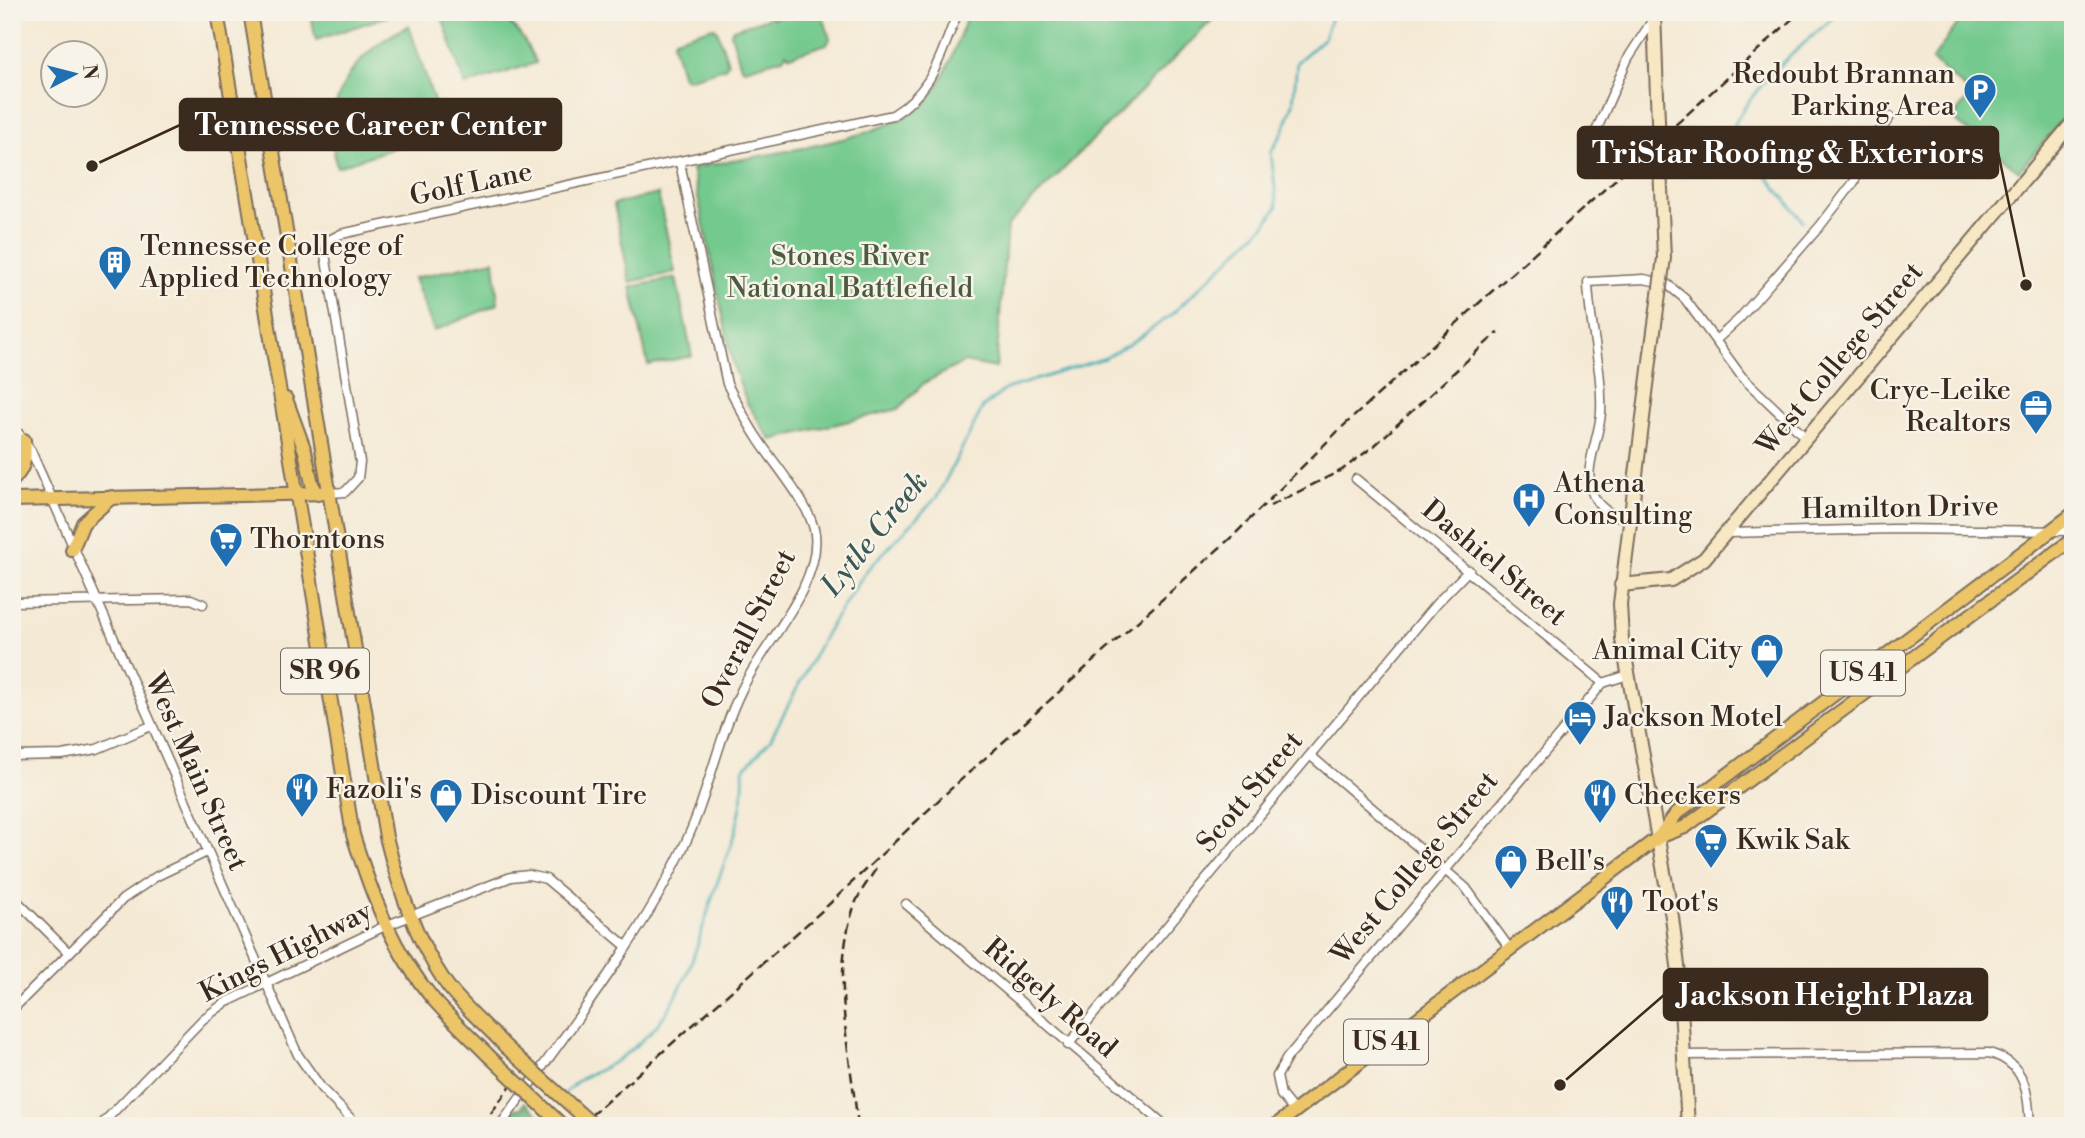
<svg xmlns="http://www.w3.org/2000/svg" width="2085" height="1138" font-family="'Libre Bodoni',serif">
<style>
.green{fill:#73c98e;stroke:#577a56;stroke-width:2}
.forest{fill:#5ead79;stroke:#4c6c4c;stroke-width:2}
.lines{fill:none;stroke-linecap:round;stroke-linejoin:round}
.stream{stroke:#3aacb4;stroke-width:2.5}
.street-casing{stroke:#7c6d5e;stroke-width:11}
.secondary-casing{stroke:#7c6d5e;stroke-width:16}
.primary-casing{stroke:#7c6d5e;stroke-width:16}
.street{stroke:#fff;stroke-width:8}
.secondary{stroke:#f7e8c3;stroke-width:12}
.primary{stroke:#ecc569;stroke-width:12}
.rail{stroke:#3b2a1e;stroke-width:2.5;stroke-dasharray:10 5;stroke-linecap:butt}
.secondary-bridge-casing{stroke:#7c6d5e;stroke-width:16;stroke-linecap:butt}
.primary-bridge-casing{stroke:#7c6d5e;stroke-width:16;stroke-linecap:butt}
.secondary-bridge{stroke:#f7e8c3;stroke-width:12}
.primary-bridge{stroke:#ecc569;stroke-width:12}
.labels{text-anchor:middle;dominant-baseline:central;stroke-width:5;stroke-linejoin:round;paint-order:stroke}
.shield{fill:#f7f3e8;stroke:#73665b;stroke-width:2}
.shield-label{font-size:26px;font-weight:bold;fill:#3b2a1e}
.poi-label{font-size:28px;fill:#3b2a1e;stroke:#f7f3e8;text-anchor:start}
.street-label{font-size:28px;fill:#3b2a1e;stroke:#f7f3e8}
.park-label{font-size:28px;fill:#4c5a40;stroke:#f7f3e8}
.water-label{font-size:30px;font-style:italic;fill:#3b5852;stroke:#f7f3e8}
.leader{fill:none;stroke:#3b2a1e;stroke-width:2.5}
.callout-dot{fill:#3b2a1e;stroke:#f7f3e8;stroke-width:2.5}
.callout{fill:#3b2a1e;stroke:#3b2a1e;stroke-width:2.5}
.callout-label{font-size:30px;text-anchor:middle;font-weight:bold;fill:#fff}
</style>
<rect width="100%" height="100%" fill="#f7f3e8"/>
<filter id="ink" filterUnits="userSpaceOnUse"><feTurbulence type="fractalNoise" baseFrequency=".0143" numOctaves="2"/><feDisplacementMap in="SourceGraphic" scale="14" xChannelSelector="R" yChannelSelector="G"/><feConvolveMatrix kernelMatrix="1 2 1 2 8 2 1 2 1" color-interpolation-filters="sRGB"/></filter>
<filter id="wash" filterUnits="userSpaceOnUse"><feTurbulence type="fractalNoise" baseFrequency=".00686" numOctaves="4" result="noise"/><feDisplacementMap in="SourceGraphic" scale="28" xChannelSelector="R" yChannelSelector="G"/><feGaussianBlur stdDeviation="1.57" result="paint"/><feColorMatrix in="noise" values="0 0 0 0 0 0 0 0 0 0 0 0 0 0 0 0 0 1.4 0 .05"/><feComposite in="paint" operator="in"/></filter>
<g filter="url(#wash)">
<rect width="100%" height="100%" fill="#f4e9d4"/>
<g class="green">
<polygon points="310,12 400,12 316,40"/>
<path d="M448,12C501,12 512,13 536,63L465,85L441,14Z"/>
<polygon points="786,12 822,12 830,39 827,44 790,56 786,53 783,58 745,69 741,67 731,33 733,29 771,17 775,19 778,15"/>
<path d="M969,12H1220L1007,226L996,368L964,362L924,383L898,409L771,440L747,403L733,365L692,168C746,157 894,140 928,100C948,76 957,41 969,12Z"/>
<polygon points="1966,12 2073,12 2073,107 2019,171 1952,118 1971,94 1932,60"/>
<path d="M409,26L444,131L337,167C319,104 352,52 409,26Z"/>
<polygon points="713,27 717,30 728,63 725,68 687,79 683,77 673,43 675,39"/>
<polygon points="658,194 675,272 630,282 614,204"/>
<polygon points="494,260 498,304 434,331 414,278"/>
<polygon points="676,278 692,356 648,365 631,287"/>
</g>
<polygon class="forest" points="525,1102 551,1126 495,1126 506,1110 521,1108"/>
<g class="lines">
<g class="stream">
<path d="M1803,221L1731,131C1754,83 1801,46 1840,12"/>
<path d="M565,1093C585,1071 593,1076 614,1062C626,1055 638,1044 648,1035C686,996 697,945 713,895C727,853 746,816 743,770L770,740L827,631L867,570L937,497L983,407L1006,389L1105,358L1136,340L1171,315L1265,225L1277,207L1271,152L1283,132L1293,104L1297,62L1324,38L1333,12"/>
<polyline points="534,1126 544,1115"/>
</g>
</g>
</g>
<g filter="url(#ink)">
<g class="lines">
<defs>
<g id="street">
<polyline points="1593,138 1628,58 1654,18"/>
<polyline points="1716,340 1739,319 1820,226 1854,182 1870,144 1890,117"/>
<polyline points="12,424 31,451 298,1055 322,1089 358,1126"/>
<polyline points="1356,479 1603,683"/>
<path d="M330,493L345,492L358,478L360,462L325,254L331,239L341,234L893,115C934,90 940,55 958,12"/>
<path d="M1629,519C1612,516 1598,509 1592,492C1583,467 1600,437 1601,412C1603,369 1589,325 1588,282L1644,279L1667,284L1685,299L1742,377L1805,437"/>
<polyline points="1728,533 1894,529 2073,531"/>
<polyline points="12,602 191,599 203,604"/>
<polyline points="12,756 62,755 97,749 151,726"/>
<polyline points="1311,756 1466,888 1510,949"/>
<polyline points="12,896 68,952"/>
<polyline points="906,904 1166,1126"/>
<polyline points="12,1010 123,899 157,876 207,852"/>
<polyline points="1068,1045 1436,604 1469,570"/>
<path d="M1684,1055L1989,1053C2026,1063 2028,1092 2030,1126"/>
<polyline points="1294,1111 1281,1095 1277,1076 1287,1058 1603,683 1628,675"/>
<polyline points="100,1126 203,1019 225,1003 385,926 511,877 529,875 546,879 626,946"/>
<path d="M500,1126C563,1036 636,947 683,848C708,797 717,740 742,689C764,643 821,586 815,534C811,505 774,464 758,439C746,421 737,403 727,384L680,163"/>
</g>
<g id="secondary">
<polyline points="1654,12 1657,97"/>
<polyline points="1651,353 1620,604 1622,639 1672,917 1679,974 1688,1126"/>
<polyline points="1621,585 1671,580 1704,559 2073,122"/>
</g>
<g id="primary">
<path d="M217,12L353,835C372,895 392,951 434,1000C451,1019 470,1037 488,1055"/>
<path d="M250,12L386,837C399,888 415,938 445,982C461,1005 486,1025 505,1046"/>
<polyline points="286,399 305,451 312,484 318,494"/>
<path d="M12,481C25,468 26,458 24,440"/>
<polyline points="12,500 330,493"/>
<polyline points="72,550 83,523 112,497"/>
<polyline points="1659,837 1685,827 2073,539"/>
<polyline points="1275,1126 1659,837 1677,813 2073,514"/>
</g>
</defs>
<use href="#street" class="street-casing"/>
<use href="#secondary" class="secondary-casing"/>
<use href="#primary" class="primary-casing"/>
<use href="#street" class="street"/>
<use href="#secondary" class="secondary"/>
<use href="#primary" class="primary"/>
<g class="rail">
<polyline points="1270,506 1342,470 1374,446 1498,332"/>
<polyline points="482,1126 519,1074"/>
<polyline points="579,1126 824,909 943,796 1235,534 1339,430 1800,12"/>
<path d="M858,1126C850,1053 830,975 855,904C860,891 870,879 877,867"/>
</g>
<defs>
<polyline id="secondary-bridge" points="1651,353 1664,258 1657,97"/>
<g id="primary-bridge">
<polyline points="505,1046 594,1126"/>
<polyline points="488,1055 563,1126"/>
</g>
</defs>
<use href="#secondary-bridge" class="secondary-bridge-casing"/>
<use href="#primary-bridge" class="primary-bridge-casing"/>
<use href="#secondary-bridge" class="secondary-bridge"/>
<use href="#primary-bridge" class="primary-bridge"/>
</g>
</g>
<defs>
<symbol id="parking-pin" viewBox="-11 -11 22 30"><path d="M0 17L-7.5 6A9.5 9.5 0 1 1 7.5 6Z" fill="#1f6fb2" stroke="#f7f3e8"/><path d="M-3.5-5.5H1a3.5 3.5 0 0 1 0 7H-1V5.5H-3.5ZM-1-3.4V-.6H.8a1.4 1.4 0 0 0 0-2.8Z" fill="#fff"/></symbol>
<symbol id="building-pin" viewBox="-11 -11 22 30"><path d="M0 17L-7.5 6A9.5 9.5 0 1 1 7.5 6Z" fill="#1f6fb2" stroke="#f7f3e8"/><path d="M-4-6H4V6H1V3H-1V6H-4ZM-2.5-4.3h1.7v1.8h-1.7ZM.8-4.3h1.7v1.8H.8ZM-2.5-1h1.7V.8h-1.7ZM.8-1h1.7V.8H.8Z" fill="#fff"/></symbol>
<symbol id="office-pin" viewBox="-11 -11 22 30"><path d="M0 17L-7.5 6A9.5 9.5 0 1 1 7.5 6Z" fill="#1f6fb2" stroke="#f7f3e8"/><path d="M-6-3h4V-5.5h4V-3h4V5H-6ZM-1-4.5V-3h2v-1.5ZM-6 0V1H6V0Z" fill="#fff"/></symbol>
<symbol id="hospital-pin" viewBox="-11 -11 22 30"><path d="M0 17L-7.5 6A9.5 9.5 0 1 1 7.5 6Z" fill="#1f6fb2" stroke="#f7f3e8"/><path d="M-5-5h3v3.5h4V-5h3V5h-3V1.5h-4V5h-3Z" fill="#fff"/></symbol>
<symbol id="supermarket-pin" viewBox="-11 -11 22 30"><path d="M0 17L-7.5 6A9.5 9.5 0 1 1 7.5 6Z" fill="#1f6fb2" stroke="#f7f3e8"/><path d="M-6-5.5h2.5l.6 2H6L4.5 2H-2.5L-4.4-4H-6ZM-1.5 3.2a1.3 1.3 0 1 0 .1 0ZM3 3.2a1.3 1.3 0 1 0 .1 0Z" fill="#fff"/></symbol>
<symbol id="shop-pin" viewBox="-11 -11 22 30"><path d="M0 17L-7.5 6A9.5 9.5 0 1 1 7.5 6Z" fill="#1f6fb2" stroke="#f7f3e8"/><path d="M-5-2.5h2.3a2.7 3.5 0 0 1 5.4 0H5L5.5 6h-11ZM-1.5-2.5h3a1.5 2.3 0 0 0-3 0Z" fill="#fff"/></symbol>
<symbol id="hotel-pin" viewBox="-11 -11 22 30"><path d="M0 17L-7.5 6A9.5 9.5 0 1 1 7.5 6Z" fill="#1f6fb2" stroke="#f7f3e8"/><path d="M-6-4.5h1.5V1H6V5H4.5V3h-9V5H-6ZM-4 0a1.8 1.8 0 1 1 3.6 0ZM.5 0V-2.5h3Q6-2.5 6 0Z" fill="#fff"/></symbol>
<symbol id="restaurant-pin" viewBox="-11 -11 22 30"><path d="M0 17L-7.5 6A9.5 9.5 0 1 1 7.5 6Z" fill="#1f6fb2" stroke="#f7f3e8"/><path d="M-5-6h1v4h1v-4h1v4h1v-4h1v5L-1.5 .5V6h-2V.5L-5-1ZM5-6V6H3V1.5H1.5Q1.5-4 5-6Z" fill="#fff"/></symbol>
</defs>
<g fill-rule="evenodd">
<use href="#parking-pin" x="1961" y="71" width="38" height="52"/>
<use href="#building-pin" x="96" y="243" width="38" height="52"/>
<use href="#office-pin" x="2017" y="387" width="38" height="52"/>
<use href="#hospital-pin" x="1510" y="480" width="38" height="52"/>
<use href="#supermarket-pin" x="207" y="520" width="38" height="52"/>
<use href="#shop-pin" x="1748" y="631" width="38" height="52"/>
<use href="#hotel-pin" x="1561" y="698" width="38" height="52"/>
<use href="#restaurant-pin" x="283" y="770" width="38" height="52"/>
<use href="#shop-pin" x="427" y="776" width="38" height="52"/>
<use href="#restaurant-pin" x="1581" y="776" width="38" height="52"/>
<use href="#supermarket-pin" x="1692" y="821" width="38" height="52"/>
<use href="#shop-pin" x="1492" y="842" width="38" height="52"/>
<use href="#restaurant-pin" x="1598" y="883" width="38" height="52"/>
</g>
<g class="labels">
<g class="shield">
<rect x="281" y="648.5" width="88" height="45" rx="5"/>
<rect x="1821" y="650.5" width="84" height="45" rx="5"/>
<rect x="1344" y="1019.5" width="84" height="45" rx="5"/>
</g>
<g class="shield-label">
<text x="325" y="671">SR 96</text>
<text x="1863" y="673">US 41</text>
<text x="1386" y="1042">US 41</text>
</g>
<g class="poi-label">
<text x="1955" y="74" text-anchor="end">Redoubt Brannan<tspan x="1955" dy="32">Parking Area</tspan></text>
<text x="140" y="246">Tennessee College of<tspan x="140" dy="32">Applied Technology</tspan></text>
<text x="2011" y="390" text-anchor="end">Crye-Leike<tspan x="2011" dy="32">Realtors</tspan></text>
<text x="1554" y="483">Athena<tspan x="1554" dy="32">Consulting</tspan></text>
<text x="250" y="539">Thorntons</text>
<text x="1742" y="650" text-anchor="end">Animal City</text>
<text x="1604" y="717">Jackson Motel</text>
<text x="326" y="789">Fazoli's</text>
<text x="471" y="795">Discount Tire</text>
<text x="1624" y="795">Checkers</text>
<text x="1736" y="840">Kwik Sak</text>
<text x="1536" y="861">Bell's</text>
<text x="1642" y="902">Toot's</text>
</g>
<g class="street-label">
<text transform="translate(471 184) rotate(-12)">Golf Lane</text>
<text transform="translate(1840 359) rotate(-50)">West College Street</text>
<text transform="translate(1900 508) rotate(-1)">Hamilton Drive</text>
<text transform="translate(1494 563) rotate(40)">Dashiel Street</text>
<text transform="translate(749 629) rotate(-63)">Overall Street</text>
<text transform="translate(196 772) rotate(66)">West Main Street</text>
<text transform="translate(1250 792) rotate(-50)">Scott Street</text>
<text transform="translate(1415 868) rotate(-50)">West College Street</text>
<text transform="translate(286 952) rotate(-27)">Kings Highway</text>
<text transform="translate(1050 998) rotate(41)">Ridgely Road</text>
</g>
<g class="park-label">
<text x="850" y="256">Stones River<tspan x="850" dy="32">National Battlefield</tspan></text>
</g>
<g class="water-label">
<text transform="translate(875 534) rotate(-51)">Lytle Creek</text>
</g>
</g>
<path class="leader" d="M92 166L180 125M2026 285L1998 152M1560 1085L1664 995"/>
<g class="callout-dot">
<circle cx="92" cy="166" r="7"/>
<circle cx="2026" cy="285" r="7"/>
<circle cx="1560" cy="1085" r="7"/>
</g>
<g class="callout">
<rect x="180" y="99" width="381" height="51" rx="7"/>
<rect x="1578" y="127" width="420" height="51" rx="7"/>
<rect x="1664" y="969" width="323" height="51" rx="7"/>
</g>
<g class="callout-label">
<text x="371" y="135">Tennessee Career Center</text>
<text x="1788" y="163">TriStar Roofing &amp; Exteriors</text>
<text x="1826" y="1005">Jackson Height Plaza</text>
</g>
<rect width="2085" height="1138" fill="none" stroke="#f7f3e8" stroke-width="42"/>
<g transform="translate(74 74) rotate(83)"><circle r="33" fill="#f7f3e8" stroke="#aca397" stroke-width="2"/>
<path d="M0-5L12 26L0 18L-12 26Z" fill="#1f6fb2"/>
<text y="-10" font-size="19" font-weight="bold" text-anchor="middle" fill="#3b2a1e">N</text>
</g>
</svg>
